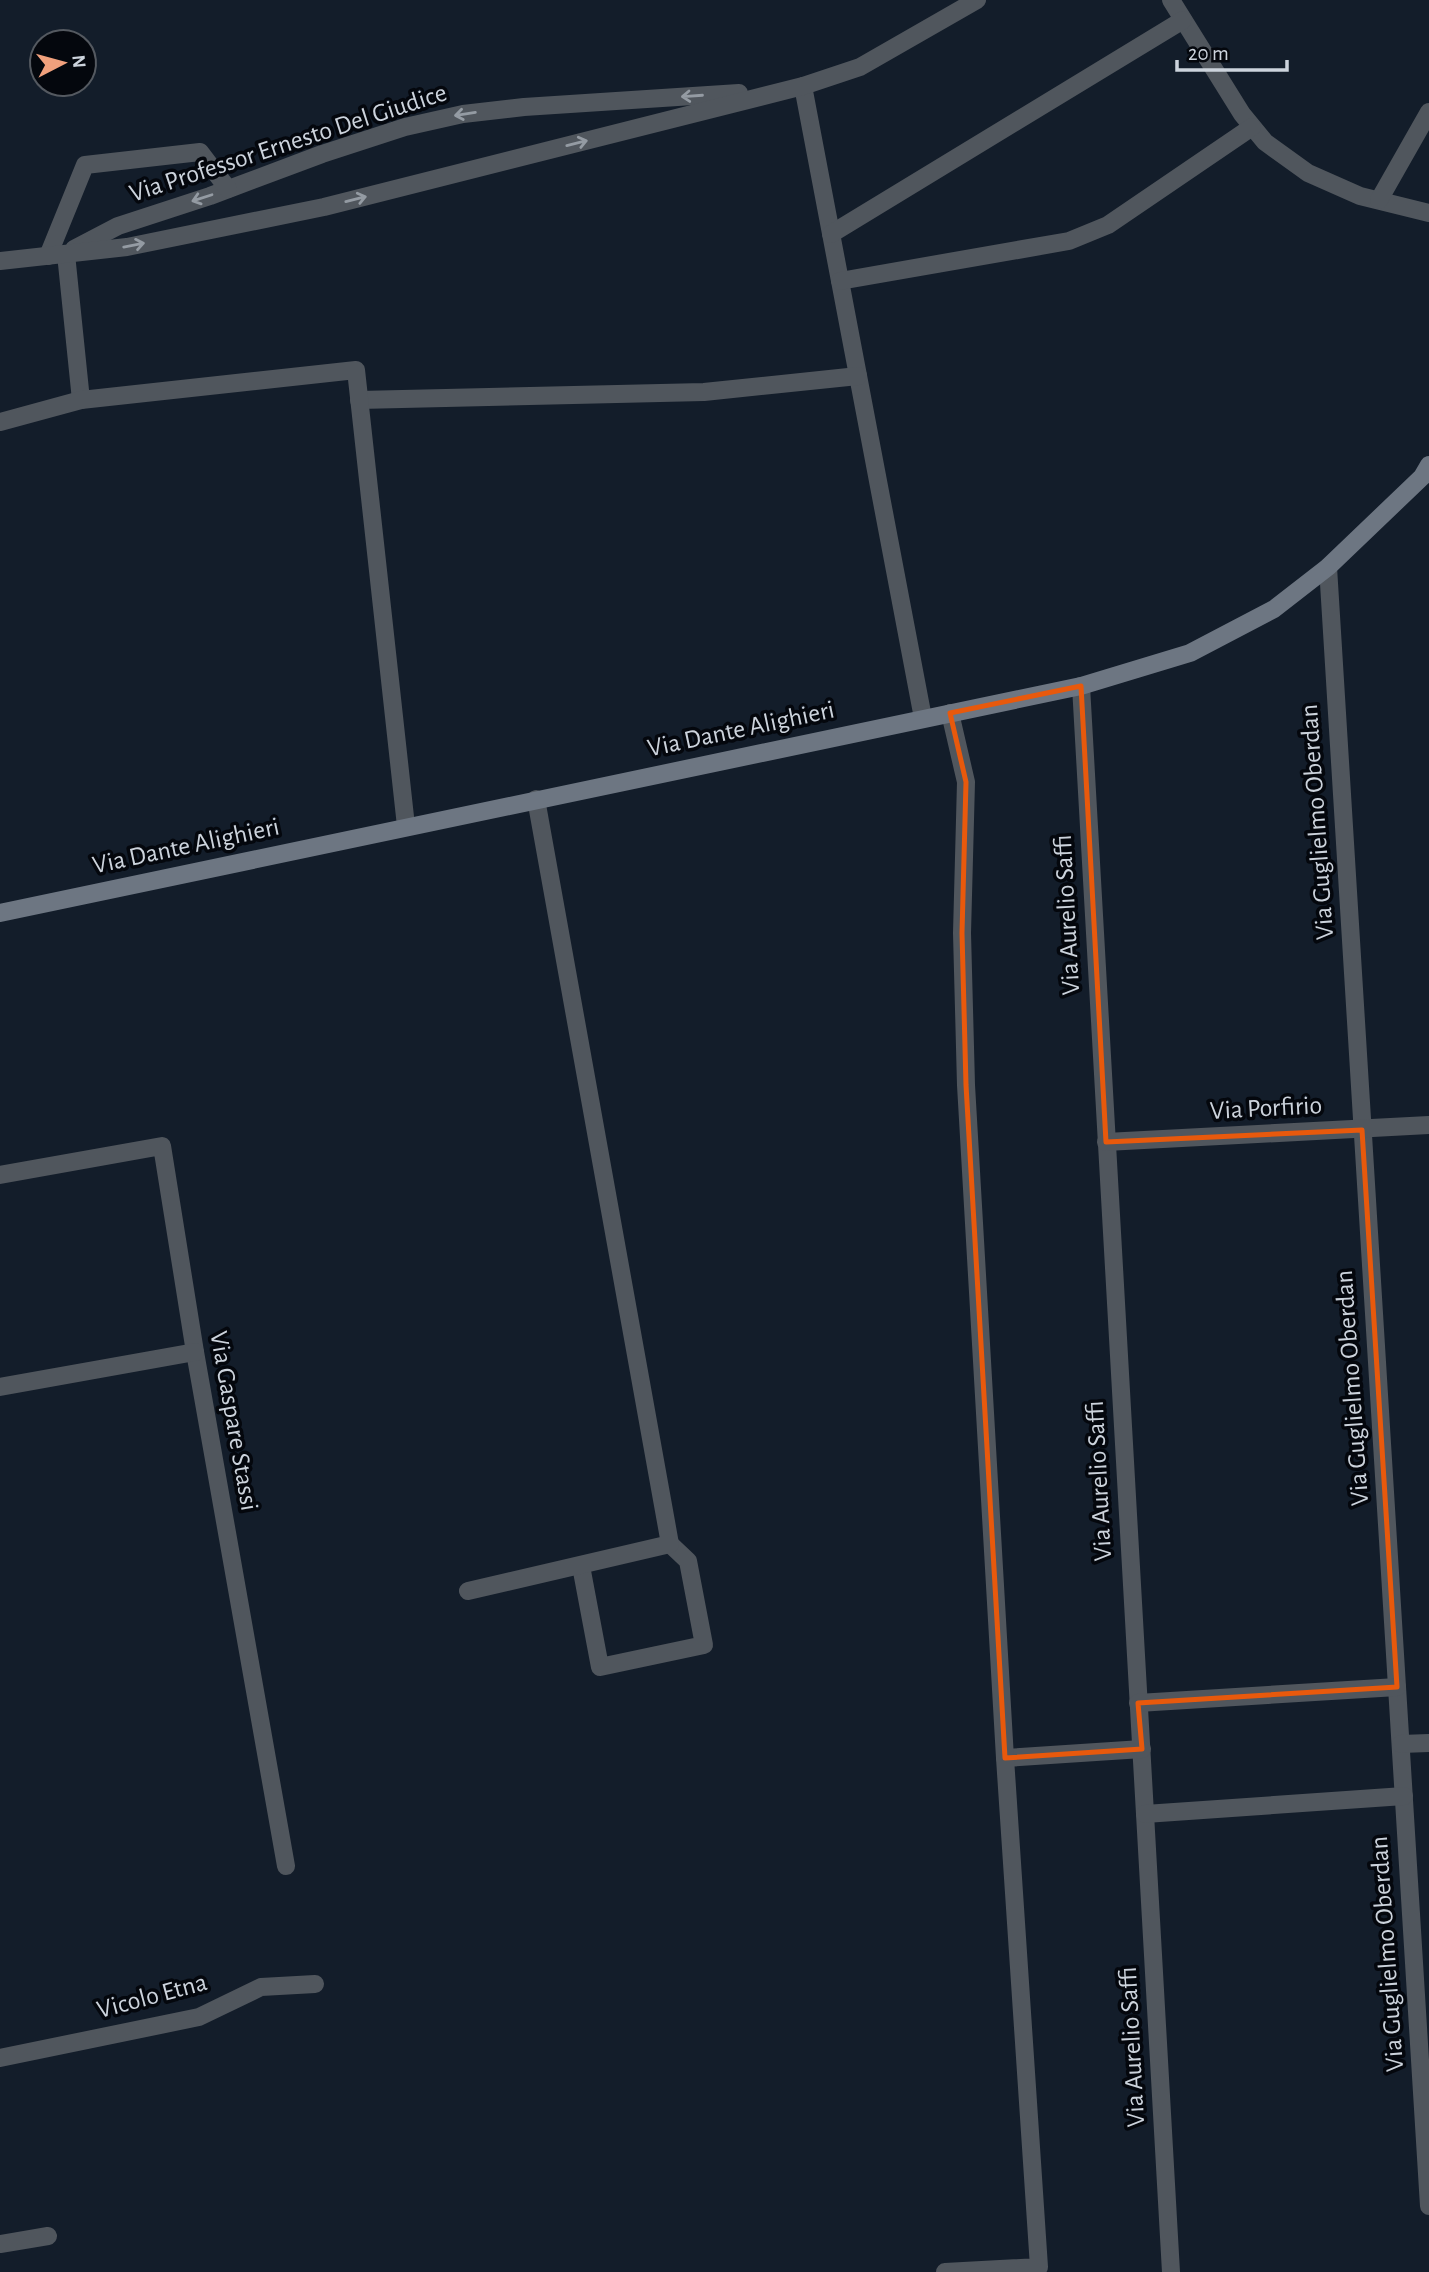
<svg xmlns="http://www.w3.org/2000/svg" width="1429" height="2272" font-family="'Alegreya Sans',sans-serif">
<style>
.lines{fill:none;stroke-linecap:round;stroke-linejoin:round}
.street{stroke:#50565d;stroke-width:18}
.secondary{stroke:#6d7682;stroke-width:18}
.oneway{stroke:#949ba3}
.marked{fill:none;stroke:#e8590c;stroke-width:5;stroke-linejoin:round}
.labels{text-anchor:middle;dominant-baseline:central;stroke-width:7;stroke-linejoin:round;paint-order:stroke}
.street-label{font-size:26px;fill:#ccd3dc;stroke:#04070d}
</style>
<rect width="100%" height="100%" fill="#131d2a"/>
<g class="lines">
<g class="street">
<polyline points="1171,0 1242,114 1265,142 1308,173 1360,196 1429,213"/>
<polyline points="803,86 923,718"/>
<polyline points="1379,200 1429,112"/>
<polyline points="831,234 1183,20"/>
<polyline points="74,249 118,226 210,196 322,154 405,127 463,114 524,107 739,93"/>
<polyline points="66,254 81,400"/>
<polyline points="48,256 85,165 200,152 228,189"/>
<polyline points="0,261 127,247 324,207 803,86 860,67 977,0"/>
<polyline points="840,281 1069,241 1108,225 1252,127"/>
<polyline points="359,400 704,392 858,376"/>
<polyline points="0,422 81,400 356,370 406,826"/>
<polyline points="1328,567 1429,2206"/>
<polyline points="1081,686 1171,2272"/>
<polyline points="1106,1142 1429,1125"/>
<polyline points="0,1175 162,1146 195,1352 286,1866"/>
<polyline points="0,1387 195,1352"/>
<polyline points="581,1566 600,1667 704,1645 688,1561 670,1544"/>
<polyline points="468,1591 670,1544 536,799"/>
<polyline points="1138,1703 1397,1687"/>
<polyline points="1401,1744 1429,1743"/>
<polyline points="1005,1758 1142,1749"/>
<polyline points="1145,1814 1404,1796"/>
<polyline points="0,2058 199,2017 261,1987 315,1984"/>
<polyline points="0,2244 48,2236"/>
<polyline points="945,2272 1039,2267 1005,1758 966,1085 962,933 966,782 950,713"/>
</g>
<polyline class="secondary" points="0,913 1081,686 1190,653 1274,609 1328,567 1422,477 1429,465"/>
</g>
<defs><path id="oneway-shaft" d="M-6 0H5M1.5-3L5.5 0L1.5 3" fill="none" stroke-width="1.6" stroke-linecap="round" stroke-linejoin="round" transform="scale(1.75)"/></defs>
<g class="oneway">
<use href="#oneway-shaft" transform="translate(692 96) rotate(176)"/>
<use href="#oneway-shaft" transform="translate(465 114) rotate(171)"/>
<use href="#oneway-shaft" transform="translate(577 143) rotate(-14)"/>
<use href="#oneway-shaft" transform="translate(202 198) rotate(162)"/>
<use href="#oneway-shaft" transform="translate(356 199) rotate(-14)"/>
<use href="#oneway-shaft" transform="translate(134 245) rotate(-11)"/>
</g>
<path class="marked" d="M1081,686L1106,1142L1362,1130L1397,1687L1138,1703L1142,1749L1005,1758L966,1085L962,933L966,782L950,713Z"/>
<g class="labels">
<g class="street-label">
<text transform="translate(288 143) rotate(-18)">Via Professor Ernesto Del Giudice</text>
<text transform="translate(741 729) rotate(-12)">Via Dante Alighieri</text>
<text transform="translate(1317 822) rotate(-94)">Via Guglielmo Oberdan</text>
<text transform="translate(186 846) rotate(-12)">Via Dante Alighieri</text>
<text transform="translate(1067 915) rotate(-93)">Via Aurelio Saffi</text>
<text transform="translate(1266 1108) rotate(-3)">Via Porfirio</text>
<text transform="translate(1352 1388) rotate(-94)">Via Guglielmo Oberdan</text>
<text transform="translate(234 1421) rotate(80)">Via Gaspare Stassi</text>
<text transform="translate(1099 1481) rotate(-93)">Via Aurelio Saffi</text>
<text transform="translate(1387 1954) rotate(-94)">Via Guglielmo Oberdan</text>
<text transform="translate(152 1996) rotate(-15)">Vicolo Etna</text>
<text transform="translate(1132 2047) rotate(-93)">Via Aurelio Saffi</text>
</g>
</g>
<g transform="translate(63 63) rotate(84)"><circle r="33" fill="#04070d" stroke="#545960" stroke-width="2"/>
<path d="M0-5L12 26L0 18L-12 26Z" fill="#f1a17d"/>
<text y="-10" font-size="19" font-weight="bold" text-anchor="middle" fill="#ccd3dc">N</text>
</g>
<path d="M1177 60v10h110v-10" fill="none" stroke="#ccd3dc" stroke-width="3.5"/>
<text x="1188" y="60" font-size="21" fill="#ccd3dc" stroke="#04070d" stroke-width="5" paint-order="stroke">20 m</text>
</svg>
